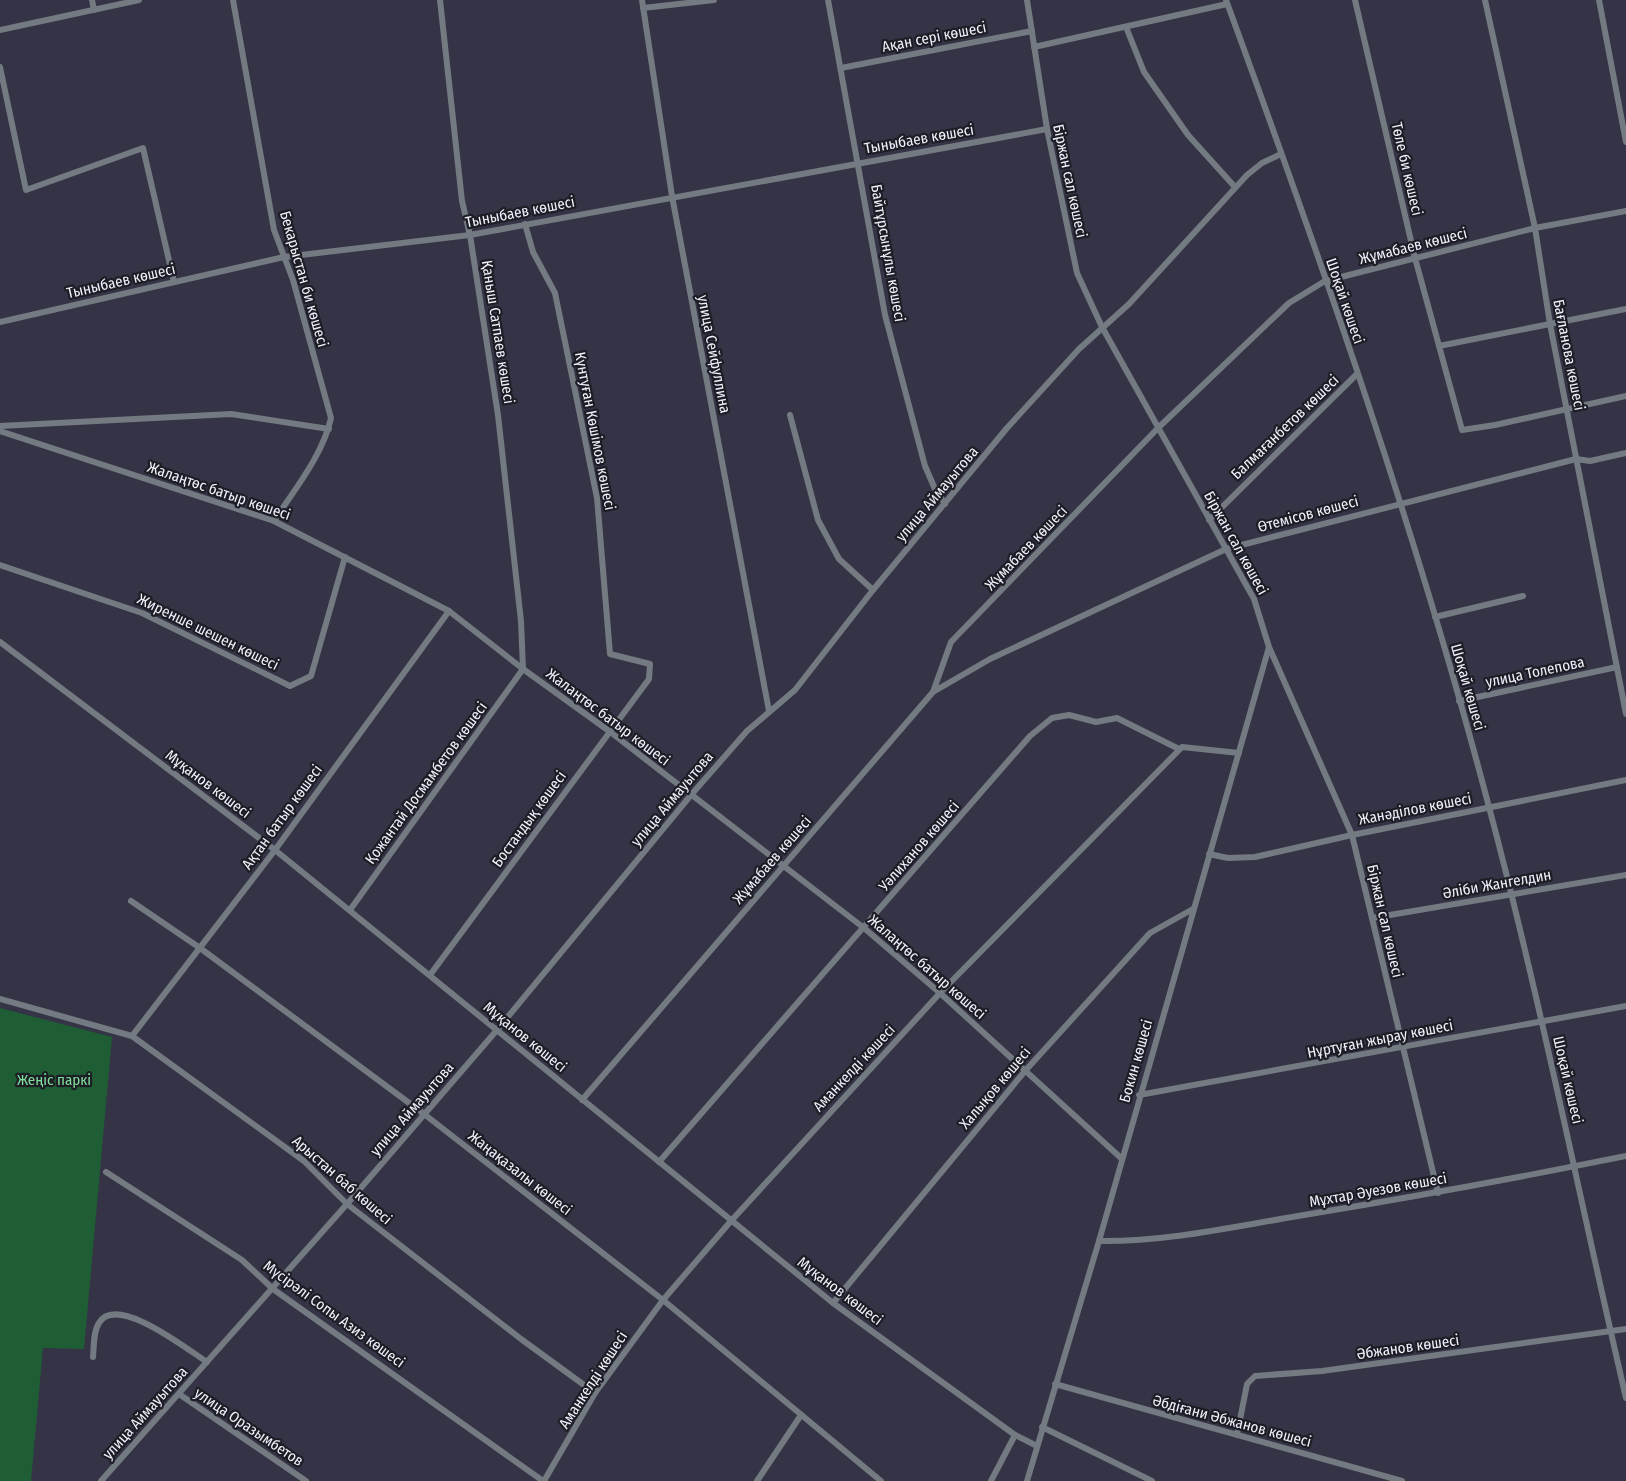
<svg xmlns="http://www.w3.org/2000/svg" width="1626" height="1481" font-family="'Fira Sans Condensed',sans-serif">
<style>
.green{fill:#1f5d35}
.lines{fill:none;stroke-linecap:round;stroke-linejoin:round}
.minor{stroke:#737a81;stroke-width:6}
.labels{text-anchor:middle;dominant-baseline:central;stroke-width:4.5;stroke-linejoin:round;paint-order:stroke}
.street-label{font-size:15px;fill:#f1f1fd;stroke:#1d1d25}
.park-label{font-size:15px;fill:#80df9c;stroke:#1d1d25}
</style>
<rect width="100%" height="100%" fill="#353446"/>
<polygon class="green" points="0,1008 112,1037 84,1349 43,1348 31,1481 0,1481"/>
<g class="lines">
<g class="minor">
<polyline points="92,0 94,10"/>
<path d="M233,0L274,230L293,280L331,418C323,455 294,490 274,521"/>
<polyline points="642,0 672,196 769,711"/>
<polyline points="828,0 885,315 925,466 935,489 945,504"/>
<polyline points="1027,0 1047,129 1077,273 1102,327 1254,599 1269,647 1352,835 1438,1193"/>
<path d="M1226,0C1323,265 1417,533 1489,807C1541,1002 1580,1201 1626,1398"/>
<polyline points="1355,0 1415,258 1462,430 1495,425 1626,396"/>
<polyline points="1485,0 1535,228 1550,324 1626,714"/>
<polyline points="1599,0 1626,142"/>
<polyline points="643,8 714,0"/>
<polyline points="1126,27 1144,72 1188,135 1235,187"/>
<polyline points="0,30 139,0"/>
<polyline points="1034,47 1227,4"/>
<polyline points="0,67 26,190 143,148 174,282"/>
<polyline points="841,68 1032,31"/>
<polyline points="0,322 284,257 470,235 1047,129"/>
<polyline points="1439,346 1626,309"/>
<polyline points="790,415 818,520 839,559 873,590"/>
<polyline points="0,426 231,414 329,429"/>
<polyline points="0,431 274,521 449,611 523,669 609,731 864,928 940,993 1121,1158"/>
<polyline points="1209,520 1357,374"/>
<polyline points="0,565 142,613 290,686 311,676 345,557"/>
<polyline points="1435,617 1523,596"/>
<polyline points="0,642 275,850 833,1303 1015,1435 1037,1446"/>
<polyline points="933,692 990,659 1226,549 1576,459 1590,461 1626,453"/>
<polyline points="1459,701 1617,667"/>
<polyline points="1209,854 1228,858 1255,857 1352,835 1626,780"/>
<polyline points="131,901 200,948 424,1114 663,1300 881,1481"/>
<polyline points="350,910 523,669 521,621 498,415 470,235 462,201 440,0"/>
<polyline points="1372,918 1626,875"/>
<polyline points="430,975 649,679 650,664 610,654 597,498 555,293 533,252 525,224"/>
<polyline points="0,999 132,1036 304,1161 347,1204 521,1339 595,1393"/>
<polyline points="132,1036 275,850 449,611"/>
<polyline points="1139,1095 1626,1006"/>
<polyline points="582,1100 933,692 951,642 1158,428 1289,303 1325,281 1535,228 1626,211"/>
<polyline points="659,1162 1030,736 1052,718 1069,715 1096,722 1117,718 1179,749"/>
<polyline points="106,1172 242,1260 273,1289 543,1481"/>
<path d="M1099,1241C1165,1242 1232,1227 1298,1216C1407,1198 1517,1178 1626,1156"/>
<polyline points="833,1303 1025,1071 1150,933 1193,909"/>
<path d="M93,1357C94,1347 93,1332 99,1323C116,1293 188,1350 207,1362"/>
<polyline points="1055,1384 1402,1481"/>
<polyline points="179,1394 306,1481"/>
<polyline points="1042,1427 1152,1481"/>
<polyline points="1237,1435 1247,1384 1255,1376 1322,1371 1626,1329"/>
<polyline points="101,1481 347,1204 497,1030 691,795 747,731 795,690 873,590 1007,428 1079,349 1129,304 1247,175 1262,163 1281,154"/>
<polyline points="544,1481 595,1393 663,1300 731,1221 940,993 1182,747 1239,753"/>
<polyline points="757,1481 801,1415"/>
<polyline points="991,1481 1015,1435"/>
<polyline points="1027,1481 1099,1241 1269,647"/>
</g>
</g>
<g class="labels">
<g class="street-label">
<text transform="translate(934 37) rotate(-11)">Ақан сері көшесі</text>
<text transform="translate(919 139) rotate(-10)">Тыныбаев көшесі</text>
<text transform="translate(1407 169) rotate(77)">Төле би көшесі</text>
<text transform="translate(1070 181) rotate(78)">Біржан сал көшесі</text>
<text transform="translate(520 212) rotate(-11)">Тыныбаев көшесі</text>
<text transform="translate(1413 246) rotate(-14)">Жұмабаев көшесі</text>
<text transform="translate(888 253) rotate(80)">Байтұрсынұлы көшесі</text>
<text transform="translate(304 279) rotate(74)">Бекарыстан би көшесі</text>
<text transform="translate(121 281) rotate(-13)">Тыныбаев көшесі</text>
<text transform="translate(1345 301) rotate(71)">Шоқай көшесі</text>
<text transform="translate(498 332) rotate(81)">Қаныш Сатпаев көшесі</text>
<text transform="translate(714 354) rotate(79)">улица Сейфуллина</text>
<text transform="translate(1569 355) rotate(79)">Бағланова көшесі</text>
<text transform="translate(1285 427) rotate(-44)">Балмағанбетов көшесі</text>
<text transform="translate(595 431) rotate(79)">Күнтуған Көшімов көшесі</text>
<text transform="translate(219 491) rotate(19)">Жалаңтөс батыр көшесі</text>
<text transform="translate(937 494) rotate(-50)">улица Аймауытова</text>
<text transform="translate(1308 514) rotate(-15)">Өтемісов көшесі</text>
<text transform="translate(1236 543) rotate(61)">Біржан сал көшесі</text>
<text transform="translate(1026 548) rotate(-46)">Жұмабаев көшесі</text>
<text transform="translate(208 632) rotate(26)">Жиренше шешен көшесі</text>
<text transform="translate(1535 672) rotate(-12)">улица Толепова</text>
<text transform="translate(1468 687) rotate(74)">Шоқай көшесі</text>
<text transform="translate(608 717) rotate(37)">Жалаңтөс батыр көшесі</text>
<text transform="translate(426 783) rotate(-54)">Қожантай Досмамбетов көшесі</text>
<text transform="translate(208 784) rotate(37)">Мұқанов көшесі</text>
<text transform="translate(672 799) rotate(-50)">улица Аймауытова</text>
<text transform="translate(1415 809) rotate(-11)">Жанәділов көшесі</text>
<text transform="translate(282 817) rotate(-54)">Ақтан батыр көшесі</text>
<text transform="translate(529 819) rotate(-54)">Бостандық көшесі</text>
<text transform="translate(919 846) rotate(-49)">Уәлиханов көшесі</text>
<text transform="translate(772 860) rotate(-49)">Жұмабаев көшесі</text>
<text transform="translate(1497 884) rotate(-10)">Әліби Жангелдин</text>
<text transform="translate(1385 921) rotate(77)">Біржан сал көшесі</text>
<text transform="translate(927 967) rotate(41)">Жалаңтөс батыр көшесі</text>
<text transform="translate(525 1037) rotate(39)">Мұқанов көшесі</text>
<text transform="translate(1380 1039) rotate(-11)">Нұртуған жырау көшесі</text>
<text transform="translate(1136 1061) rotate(-74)">Бокин көшесі</text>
<text transform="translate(854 1068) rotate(-47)">Аманкелді көшесі</text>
<text transform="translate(1568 1080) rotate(77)">Шоқай көшесі</text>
<text transform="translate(995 1088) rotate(-50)">Халықов көшесі</text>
<text transform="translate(412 1109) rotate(-49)">улица Аймауытова</text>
<text transform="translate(520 1173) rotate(38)">Жаңақазалы көшесі</text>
<text transform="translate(342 1180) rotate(41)">Арыстан баб көшесі</text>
<text transform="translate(1378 1190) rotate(-10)">Мұхтар Әуезов көшесі</text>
<text transform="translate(840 1291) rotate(37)">Мұқанов көшесі</text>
<text transform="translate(334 1314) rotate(36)">Мүсірәлі Сопы Азиз көшесі</text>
<text transform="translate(1408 1347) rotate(-8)">Әбжанов көшесі</text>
<text transform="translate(593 1380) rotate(-57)">Аманкелді көшесі</text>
<text transform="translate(145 1413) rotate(-48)">улица Аймауытова</text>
<text transform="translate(1232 1421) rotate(15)">Әбдіғани Әбжанов көшесі</text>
<text transform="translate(249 1427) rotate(34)">улица Оразымбетов</text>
</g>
<g class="park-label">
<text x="54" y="1080">Жеңіс паркі</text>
</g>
</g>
</svg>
